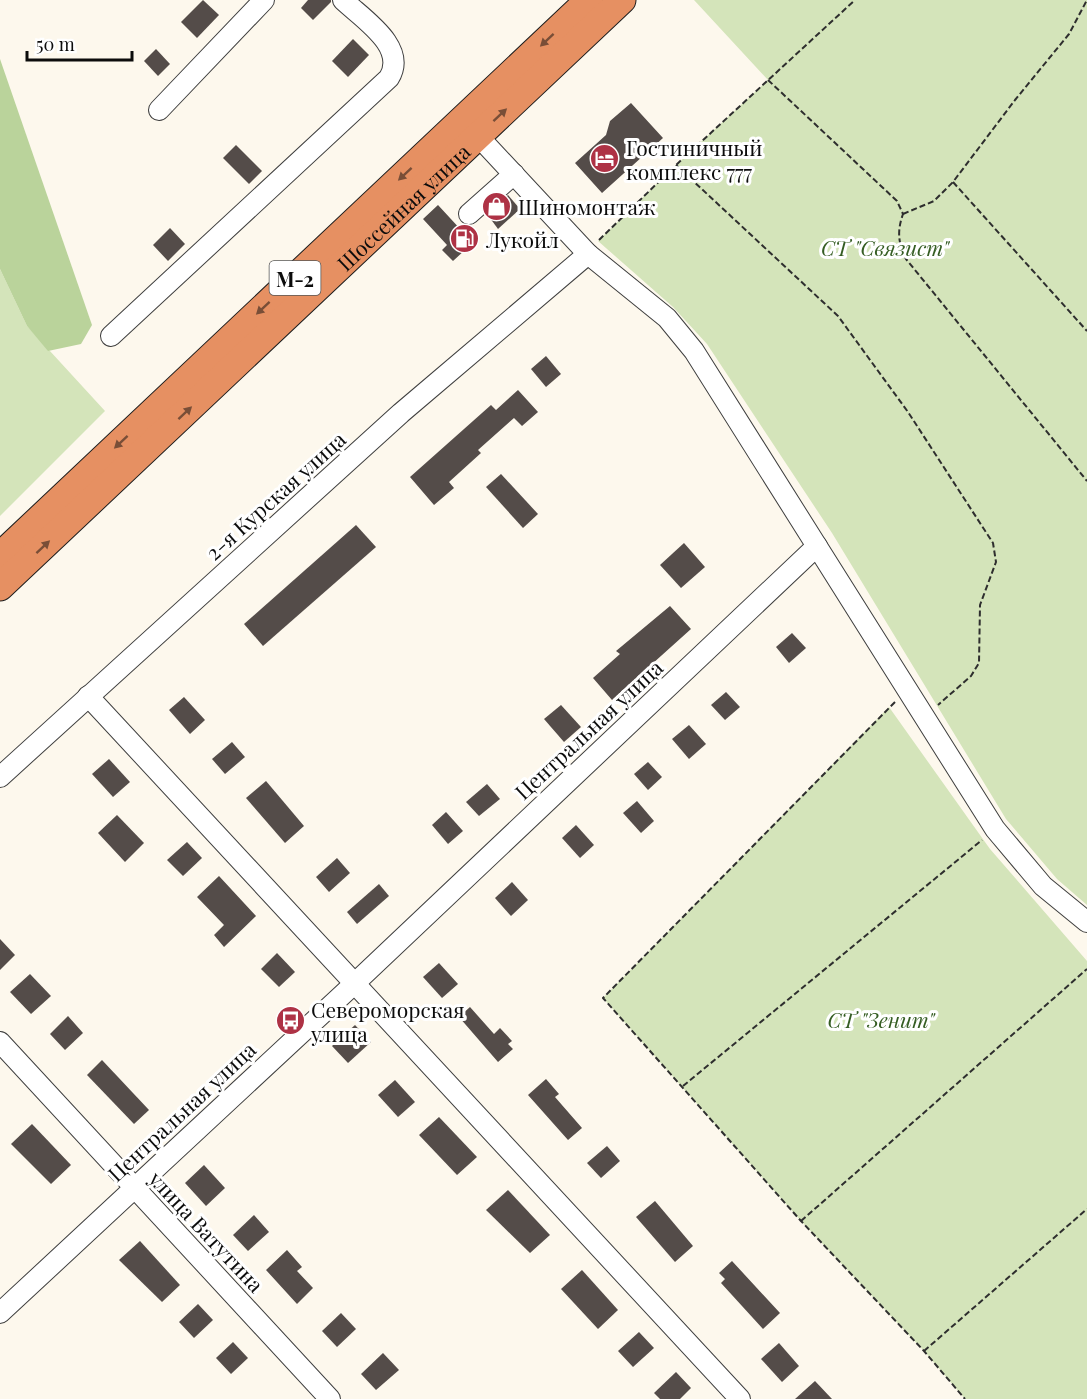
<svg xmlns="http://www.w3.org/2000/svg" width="1087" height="1399" font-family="'Playfair Display',serif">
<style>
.green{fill:#d4e4ba}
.forest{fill:#bad39b}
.building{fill:#544c49}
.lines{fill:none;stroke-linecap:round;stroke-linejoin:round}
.minor-casing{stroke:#3f3f3f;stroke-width:22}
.highway-casing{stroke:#1d1d1d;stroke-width:29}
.path{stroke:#2e2e2e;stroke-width:2;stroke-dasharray:6 3;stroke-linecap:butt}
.minor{stroke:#fff;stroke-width:20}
.highway{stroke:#e69062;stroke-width:27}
.oneway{fill:#794e37}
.labels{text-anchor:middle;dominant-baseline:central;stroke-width:6;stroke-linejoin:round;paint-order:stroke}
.shield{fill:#fff;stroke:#555;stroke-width:1.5}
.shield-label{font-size:20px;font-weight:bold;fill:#0c0c0c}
.poi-label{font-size:21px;fill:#0c0c0c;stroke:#fff;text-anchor:start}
.street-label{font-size:21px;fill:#0c0c0c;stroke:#fff}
.park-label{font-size:21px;font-style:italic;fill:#355d23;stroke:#fff}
</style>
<rect width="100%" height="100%" fill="#fdf8ed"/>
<g class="green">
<polygon points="694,0 1087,0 1087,905 1057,879 1006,819 832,533 707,344 673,307 598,241 676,165 768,80"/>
<polygon points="0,269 27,326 105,411 0,516"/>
<polygon points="889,707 990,849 1087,961 1087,1399 965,1399 924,1351 801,1221 603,998"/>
</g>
<polygon class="forest" points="0,59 92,325 81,344 48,351 27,326 0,269"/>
<g class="building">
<polygon points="203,0 219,15 197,38 181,22"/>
<polygon points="308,0 331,0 331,2 313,20 301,8"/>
<polygon points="353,39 369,55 348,77 332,61"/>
<polygon points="156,49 170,64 158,76 144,61"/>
<polygon points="631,103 663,138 602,193 575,163 606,135 610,121"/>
<polygon points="236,145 262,171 249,184 223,158"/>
<polygon points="508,195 520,209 498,229 487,214"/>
<polygon points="438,205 462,231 467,226 478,238 453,261 442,250 447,245 423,219"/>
<polygon points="170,228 185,244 168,261 153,245"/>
<polygon points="546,356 561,374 546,387 531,369"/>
<polygon points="518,390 538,412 522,426 514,418 478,450 481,453 449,482 454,488 434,505 410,477 491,405 496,410"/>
<polygon points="501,474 538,514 523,528 486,487"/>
<polygon points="356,525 376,547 263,646 244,624"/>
<polygon points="684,543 705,567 681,588 660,565"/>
<polygon points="670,606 691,629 612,700 593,678 620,654 616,651"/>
<polygon points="792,633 806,648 789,663 776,647"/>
<polygon points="726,692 740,707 725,720 711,705"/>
<polygon points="184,697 205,720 190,734 169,710"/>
<polygon points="561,705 581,727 564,742 544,719"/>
<polygon points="689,725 706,744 689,759 672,739"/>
<polygon points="232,742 245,757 225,774 212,759"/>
<polygon points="109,759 130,782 113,797 92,774"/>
<polygon points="648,762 662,777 648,790 634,774"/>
<polygon points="266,781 304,826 285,843 246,798"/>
<polygon points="487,784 500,799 479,816 466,802"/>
<polygon points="637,801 654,821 641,833 623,813"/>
<polygon points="446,812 463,831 448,844 432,825"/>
<polygon points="117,815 144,843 125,862 98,833"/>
<polygon points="576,825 594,845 580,858 562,838"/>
<polygon points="187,842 202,858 183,876 167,860"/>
<polygon points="337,858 350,873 329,892 316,877"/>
<polygon points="219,876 256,916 224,947 214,935 224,925 197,897"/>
<polygon points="512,882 528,900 511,916 495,898"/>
<polygon points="379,884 389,896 357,924 347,912"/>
<polygon points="0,939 15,955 0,970"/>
<polygon points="277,953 295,972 279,987 261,969"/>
<polygon points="439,963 458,984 442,998 423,977"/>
<polygon points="30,974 51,996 31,1014 10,992"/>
<polygon points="470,1007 494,1034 500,1028 512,1041 508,1044 513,1049 498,1062 459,1017"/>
<polygon points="68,1016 83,1033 65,1050 50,1034"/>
<polygon points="355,1025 371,1042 348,1063 332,1046"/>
<polygon points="102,1060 149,1110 134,1124 87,1075"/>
<polygon points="546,1079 559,1094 555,1097 582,1128 568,1140 528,1095"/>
<polygon points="395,1080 415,1102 398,1117 378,1095"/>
<polygon points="439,1117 477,1157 457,1175 419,1135"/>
<polygon points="32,1124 71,1165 51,1184 11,1144"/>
<polygon points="607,1146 620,1161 601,1178 587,1163"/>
<polygon points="204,1165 225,1188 206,1206 185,1183"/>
<polygon points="508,1190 550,1235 530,1253 486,1210"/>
<polygon points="655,1201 693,1246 675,1262 636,1217"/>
<polygon points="254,1215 269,1232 248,1251 233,1235"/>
<polygon points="140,1241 180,1285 162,1302 119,1260"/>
<polygon points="287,1250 302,1267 297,1271 313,1288 297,1304 266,1270"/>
<polygon points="732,1261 780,1313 763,1329 721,1283 725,1279 719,1273"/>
<polygon points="582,1270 618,1310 598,1329 561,1289"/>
<polygon points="198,1304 213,1320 194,1338 179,1322"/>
<polygon points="341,1313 356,1329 337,1347 322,1331"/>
<polygon points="639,1332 654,1348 633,1367 618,1351"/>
<polygon points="233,1342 248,1358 231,1374 216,1358"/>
<polygon points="779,1343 799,1366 782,1382 761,1359"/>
<polygon points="383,1353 399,1370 376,1390 361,1374"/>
<polygon points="676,1372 691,1388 680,1399 660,1399 654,1393"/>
<polygon points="815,1381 832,1399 795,1399"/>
</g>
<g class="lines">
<defs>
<g id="minor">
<polyline points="159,110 264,0"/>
<polyline points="478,136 588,254 667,318 694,351 995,829 1043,886 1087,922"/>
<polyline points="469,214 514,174"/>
<path d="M111,336L389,78C408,47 363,19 343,0"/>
<polyline points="88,696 740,1399"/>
<polyline points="0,777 401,413 588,254"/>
<polyline points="0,1042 330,1399"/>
<polyline points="0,1313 354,984 817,546"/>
</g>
<g id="highway">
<polyline points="0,556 589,0"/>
<path id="s1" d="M0,587L622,0"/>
</g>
</defs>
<use href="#minor" class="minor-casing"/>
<use href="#highway" class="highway-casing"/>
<g class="path">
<path d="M768,80L897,201L903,214C897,231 898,243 906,259L1087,481"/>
<polyline points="676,165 838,316 908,412 993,543 996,562 980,605 979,663 971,676 938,705"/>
<polyline points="953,182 1087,331"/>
<polyline points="903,214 934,201 953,182 1015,100 1069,34 1087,0"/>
<polyline points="599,240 676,165 855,0"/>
<polyline points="895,702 603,998 801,1221 924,1351 965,1399"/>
<polyline points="683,1086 982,840"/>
<polyline points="801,1221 1087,969"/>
<polyline points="924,1351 1087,1209"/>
</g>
<use href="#minor" class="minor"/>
<use href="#highway" class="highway"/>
</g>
<defs><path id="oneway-solid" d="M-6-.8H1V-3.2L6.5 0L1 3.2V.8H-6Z" transform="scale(1.5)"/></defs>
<g class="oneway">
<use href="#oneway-solid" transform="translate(547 40) rotate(137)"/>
<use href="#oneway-solid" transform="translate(500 115) rotate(-43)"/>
<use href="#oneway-solid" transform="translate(405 174) rotate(137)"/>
<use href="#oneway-solid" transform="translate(263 308) rotate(137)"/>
<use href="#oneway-solid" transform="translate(185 413) rotate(-43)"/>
<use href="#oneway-solid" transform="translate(121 442) rotate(137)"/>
<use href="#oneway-solid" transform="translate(43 547) rotate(-43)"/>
</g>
<defs>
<symbol id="hotel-disc" viewBox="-11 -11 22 22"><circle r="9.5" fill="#ae3245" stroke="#fff"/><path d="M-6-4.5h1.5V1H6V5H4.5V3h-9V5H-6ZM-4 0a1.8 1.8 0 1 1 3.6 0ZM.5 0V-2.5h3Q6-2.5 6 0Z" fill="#fff"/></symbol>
<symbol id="shop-disc" viewBox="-11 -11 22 22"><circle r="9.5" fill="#ae3245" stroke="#fff"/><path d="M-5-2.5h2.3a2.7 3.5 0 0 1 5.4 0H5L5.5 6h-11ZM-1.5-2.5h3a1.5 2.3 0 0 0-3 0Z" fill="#fff"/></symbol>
<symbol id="fuel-disc" viewBox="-11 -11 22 22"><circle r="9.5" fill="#ae3245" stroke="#fff"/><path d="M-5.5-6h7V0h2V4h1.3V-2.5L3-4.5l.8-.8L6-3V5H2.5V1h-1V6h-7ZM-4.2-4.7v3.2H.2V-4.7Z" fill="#fff"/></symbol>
<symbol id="bus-disc" viewBox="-11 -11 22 22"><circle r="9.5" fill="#ae3245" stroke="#fff"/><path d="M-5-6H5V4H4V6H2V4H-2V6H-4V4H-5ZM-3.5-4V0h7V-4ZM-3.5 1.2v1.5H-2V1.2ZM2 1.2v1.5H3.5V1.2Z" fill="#fff"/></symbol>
</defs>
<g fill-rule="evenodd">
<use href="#hotel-disc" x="588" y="142" width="33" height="33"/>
<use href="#shop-disc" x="480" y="190" width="33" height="33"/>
<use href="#fuel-disc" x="448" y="222" width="33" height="33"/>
<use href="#bus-disc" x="274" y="1004" width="33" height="33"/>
</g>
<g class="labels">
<rect class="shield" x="269.5" y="261" width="51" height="34" rx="4.5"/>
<g class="shield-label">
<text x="295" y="278">М-2</text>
</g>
<g class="poi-label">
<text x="626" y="147">Гостиничный<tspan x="626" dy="24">комплекс 777</tspan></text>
<text x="518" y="206">Шиномонтаж</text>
<text x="486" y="239">Лукойл</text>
<text x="311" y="1009">Североморская<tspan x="311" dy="24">улица</tspan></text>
</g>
<g class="street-label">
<text stroke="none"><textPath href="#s1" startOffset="554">Шоссейная улица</textPath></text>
<text transform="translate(275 495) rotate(-42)">2-я Курская улица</text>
<text transform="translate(588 729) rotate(-43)">Центральная улица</text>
<text transform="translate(181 1111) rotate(-43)">Центральная улица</text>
<text transform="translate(207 1231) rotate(47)">улица Ватутина</text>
</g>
<g class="park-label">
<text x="885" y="247">СТ "Связист"</text>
<text x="881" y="1019">СТ "Зенит"</text>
</g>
</g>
<path d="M27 51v9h105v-9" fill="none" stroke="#0c0c0c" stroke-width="3"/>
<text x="36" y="51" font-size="18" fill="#0c0c0c" stroke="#ffffff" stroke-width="4.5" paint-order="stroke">50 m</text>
</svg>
